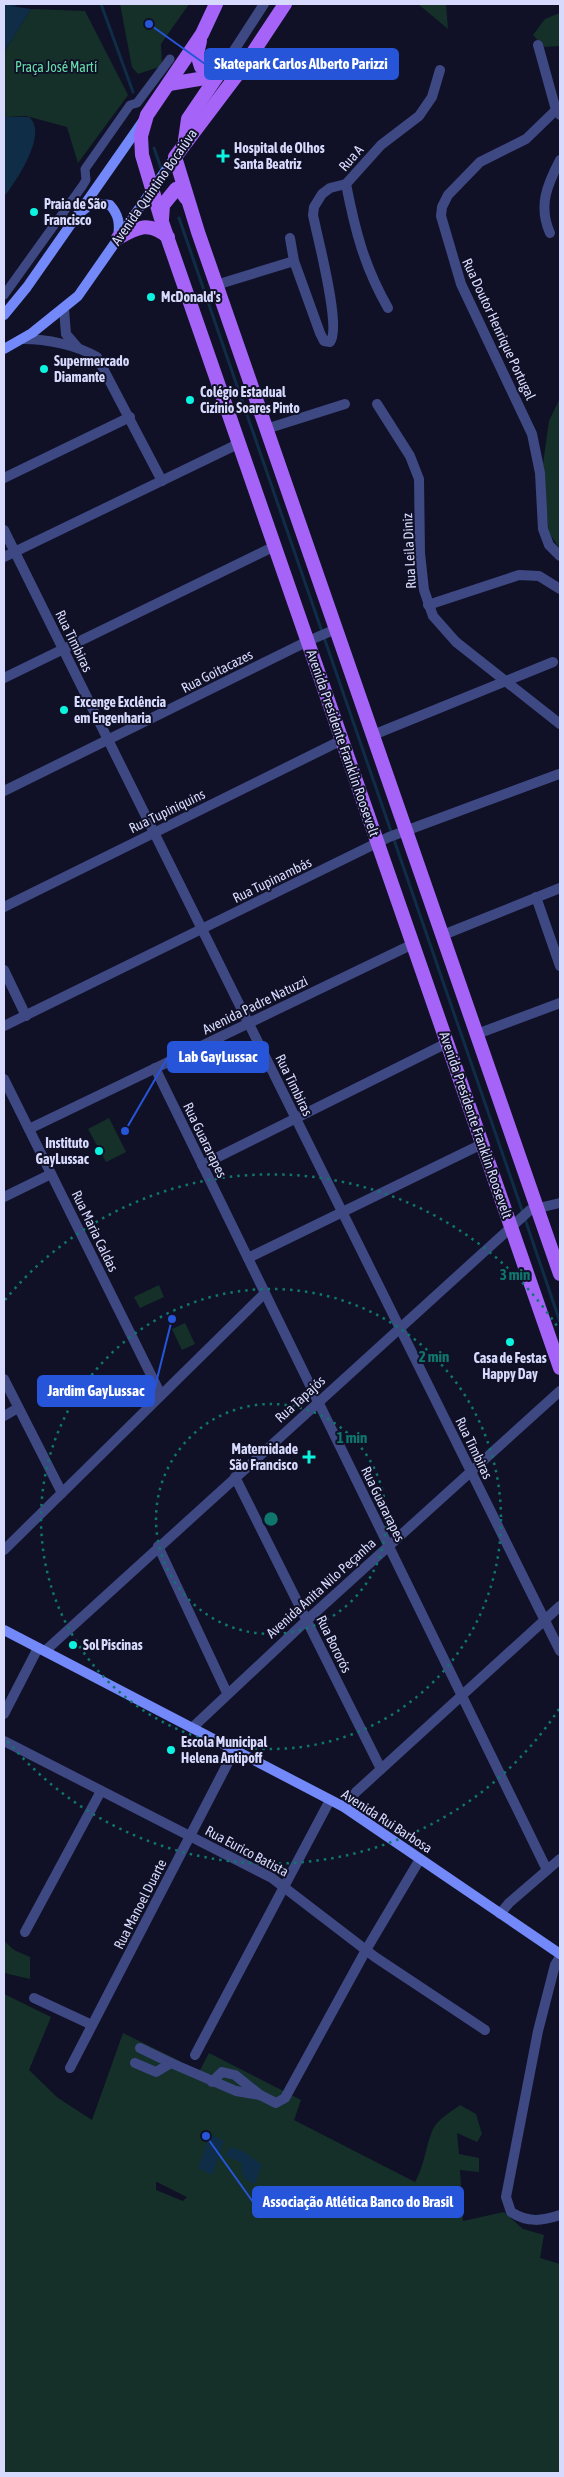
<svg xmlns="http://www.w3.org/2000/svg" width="564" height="2477" font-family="'Asap Condensed',sans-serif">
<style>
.green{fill:#143029;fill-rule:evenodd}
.water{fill:#0f2d47}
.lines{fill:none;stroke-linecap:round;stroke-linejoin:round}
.stream{stroke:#0f2d47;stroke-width:3}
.pedestrian{stroke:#3e4883;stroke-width:9}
.minor{stroke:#3e4883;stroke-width:10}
.secondary{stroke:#7388f9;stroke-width:10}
.primary{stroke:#a563f8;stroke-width:14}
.ring{fill:none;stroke:#0f766e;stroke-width:2.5;stroke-dasharray:2.5 5}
.poi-dot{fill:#0cf4e0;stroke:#101126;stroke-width:2}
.labels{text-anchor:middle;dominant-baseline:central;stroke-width:4;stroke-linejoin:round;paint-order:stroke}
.park-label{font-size:14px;fill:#66dba8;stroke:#101126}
.poi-label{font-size:14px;font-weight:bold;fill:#d7dafd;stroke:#101126;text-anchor:start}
.street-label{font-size:14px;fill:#d7dafd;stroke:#101126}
.centre{fill:#0f766e;stroke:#101126;stroke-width:2.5}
.ring-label{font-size:15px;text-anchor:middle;font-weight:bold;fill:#0f766e;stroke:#101126;stroke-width:4;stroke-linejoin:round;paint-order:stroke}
.leader{fill:none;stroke:#2655da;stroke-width:2}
.callout-dot{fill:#2655da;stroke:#101126;stroke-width:2}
.callout{fill:#2655da;stroke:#2655da;stroke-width:2}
.callout-label{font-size:15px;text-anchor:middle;font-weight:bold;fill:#fff}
</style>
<rect width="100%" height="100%" fill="#101126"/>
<g class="green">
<polygon points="120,4 189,4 161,44 162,66 138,74 132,67"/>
<polygon points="418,4 446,4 448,29"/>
<polygon points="31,9 85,11 128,95 78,163 67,127 26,116 4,117 4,52"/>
<polygon points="560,13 560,46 544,47 533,35 545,19"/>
<polygon points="560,398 560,549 549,533 542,471 549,421"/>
<polygon points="109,1118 126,1152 106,1162 88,1129"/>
<polygon points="159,1285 164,1297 140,1308 134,1297"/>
<polygon points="185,1323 195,1344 182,1350 172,1329"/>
<polygon points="4,1941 14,1950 30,1957 30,1979 4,1973"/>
<path d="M4,1994L51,2017L29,2070L58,2098L92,2120L123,2033L180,2061L179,2068L196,2078L209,2053L301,2100L294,2120L415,2182C425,2165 425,2147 433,2129C438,2119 451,2112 460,2105L476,2114L482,2134L477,2142L457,2133L459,2154L479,2158V2172L460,2170L463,2221L504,2212L523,2229L544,2235L540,2258L560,2264V2473H4ZM156,2182H157L187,2197L183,2201L156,2190Z"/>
</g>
<g class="water">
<polygon points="4,5 31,9 4,52"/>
<path d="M4,117H29C49,134 15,182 4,197Z"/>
<polygon points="210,2134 224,2141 212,2175 198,2168"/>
<path d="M230,2147L243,2151L262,2165L255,2184C243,2180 241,2175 242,2163L225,2156Z"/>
</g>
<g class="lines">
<g class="stream">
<polyline points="101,4 133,92"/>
<polyline points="4,5 16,4"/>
<polyline points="154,148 161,168"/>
<polyline points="179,218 523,1213"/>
<polyline points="525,1219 560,1322"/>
</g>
<polyline class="pedestrian" points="4,295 83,185 86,180 85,169 130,105 137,103 170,59"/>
<g class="minor">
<polyline points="538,45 556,110 560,115"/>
<polyline points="222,69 264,4"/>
<polyline points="556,110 526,139 480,162 448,195 442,207 441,216 461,284 532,434 540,473 543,529 549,545 560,556"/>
<path d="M346,184C355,230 364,266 388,308"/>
<path d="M550,233C538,206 547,185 560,160"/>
<path d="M290,238L294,261L320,333L324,341L330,342C342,328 317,236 313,215L314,207L322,194L330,188L346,184L381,145L419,116L432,97L440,70"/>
<polyline points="216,285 294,261"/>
<polyline points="64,309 66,334 78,348"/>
<path d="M23,339C47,339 76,345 97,357L162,481"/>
<polyline points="377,404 410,456 419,479 420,553 424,590 433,616 456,642 560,724"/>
<polyline points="266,429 345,404"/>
<polyline points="4,478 130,417"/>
<polyline points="4,530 560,1651"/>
<polyline points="4,557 240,443"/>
<polyline points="428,605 519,575 539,576 560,589"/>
<polyline points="4,678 275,546"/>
<polyline points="373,735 553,662"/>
<polyline points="4,791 308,641 336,629"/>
<polyline points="536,897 560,966"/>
<polyline points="4,907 342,740"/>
<polyline points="443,935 560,888"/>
<polyline points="4,970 26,1016"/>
<polyline points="4,1026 389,837 559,774"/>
<polyline points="477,1034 560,1003"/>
<polyline points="155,1068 547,1870"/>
<polyline points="4,1079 161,1395"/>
<polyline points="29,1129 413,944"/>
<polyline points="202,1165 447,1043"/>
<polyline points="4,1197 51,1174"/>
<polyline points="248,1258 482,1144"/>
<polyline points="4,1379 62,1493"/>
<polyline points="4,1416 18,1408"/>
<polyline points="235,1477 381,1769"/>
<polyline points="158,1546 227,1693"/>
<polyline points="4,1550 265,1293"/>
<polyline points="45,1651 530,1210 560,1203"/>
<polyline points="4,1714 38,1648"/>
<polyline points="192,1728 307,1620 560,1391"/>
<polyline points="4,1741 272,1878 375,1957 485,2030"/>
<polyline points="344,1807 356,1792 560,1606"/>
<polyline points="500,1914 509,1903 560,1859"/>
<polyline points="25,1932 101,1791"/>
<path d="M560,1957L555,1965L538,2031L506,2197L511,2212C528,2223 542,2221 560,2215"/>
<polyline points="34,1998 92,2025"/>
<polyline points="140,2048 171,2063"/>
<polyline points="195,2055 330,1800"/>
<polyline points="135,2063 156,2072 171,2063 236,2091 260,2095"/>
<polyline points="70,2068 234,1751"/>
<polyline points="212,2082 222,2072 235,2075 260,2095 276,2103 285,2098 366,1950 420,1859"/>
</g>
<g class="secondary">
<path d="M82,211L92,203L110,205C119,215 120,224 118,237"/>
<polyline points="4,315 27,287 143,121"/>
<polyline points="4,349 32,333 78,296 175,157"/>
<polyline points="4,1630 344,1807 560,1954"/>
</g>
<g class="primary">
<polyline points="216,4 202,34 147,115 141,136 142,155 162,222 560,1368"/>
<polyline points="285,4 246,63 175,157 198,232 560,1274"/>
<polyline points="200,41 197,54 201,67 210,72 226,68"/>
<polyline points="169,84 217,76"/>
<polyline points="185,140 188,119 222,69"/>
<polyline points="162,219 163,205 176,189 182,192 186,198"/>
<path d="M118,238C138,227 149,221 168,237"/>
</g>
</g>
<g class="ring">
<circle cx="271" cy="1519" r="115"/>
<circle cx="271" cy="1519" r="230"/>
<path d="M559 1709A345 345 0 0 1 5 1738M5 1300A345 345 0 0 1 559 1329"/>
</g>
<g class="poi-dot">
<path d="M220.5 148.5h5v5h5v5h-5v5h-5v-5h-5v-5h5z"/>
<circle cx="34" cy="212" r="5"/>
<circle cx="151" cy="297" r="5"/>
<circle cx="44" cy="369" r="5"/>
<circle cx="190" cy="400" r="5"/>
<circle cx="64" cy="710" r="5"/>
<circle cx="99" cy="1151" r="5"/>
<circle cx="510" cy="1342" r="5"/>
<path d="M306.5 1449.5h5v5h5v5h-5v5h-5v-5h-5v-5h5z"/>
<circle cx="73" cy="1645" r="5"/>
<circle cx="171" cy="1750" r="5"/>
</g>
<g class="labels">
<g class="park-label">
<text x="56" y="67">Praça José Martí</text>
</g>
<g class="poi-label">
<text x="234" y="148">Hospital de Olhos<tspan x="234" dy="16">Santa Beatriz</tspan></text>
<text x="44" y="204">Praia de São<tspan x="44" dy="16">Francisco</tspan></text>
<text x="161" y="297">McDonald's</text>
<text x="54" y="361">Supermercado<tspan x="54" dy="16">Diamante</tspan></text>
<text x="200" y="392">Colégio Estadual<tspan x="200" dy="16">Cizínio Soares Pinto</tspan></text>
<text x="74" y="702">Excenge Exclência<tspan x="74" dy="16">em Engenharia</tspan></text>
<text x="89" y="1143" text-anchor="end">Instituto<tspan x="89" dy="16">GayLussac</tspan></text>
<text x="510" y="1358" text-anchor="middle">Casa de Festas<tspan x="510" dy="16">Happy Day</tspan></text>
<text x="298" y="1449" text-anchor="end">Maternidade<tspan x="298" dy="16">São Francisco</tspan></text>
<text x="83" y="1645">Sol Piscinas</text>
<text x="181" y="1742">Escola Municipal<tspan x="181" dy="16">Helena Antipoff</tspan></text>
</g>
<g class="street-label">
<text transform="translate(351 158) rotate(-49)">Rua A</text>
<text transform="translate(154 187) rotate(-55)">Avenida Quintino Bocaiúva</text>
<text transform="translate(499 329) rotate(65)">Rua Doutor Henrique Portugal</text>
<text transform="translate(409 551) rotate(-93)">Rua Leila Diniz</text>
<text transform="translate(74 641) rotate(64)">Rua Timbiras</text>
<text transform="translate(217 671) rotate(-27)">Rua Goitacazes</text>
<text transform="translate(343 743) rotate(71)">Avenida Presidente Franklin Roosevelt</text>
<text transform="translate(167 811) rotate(-26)">Rua Tupiniquins</text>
<text transform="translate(272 880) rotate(-26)">Rua Tupinambás</text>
<text transform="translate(255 1005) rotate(-26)">Avenida Padre Natuzzi</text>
<text transform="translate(294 1085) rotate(64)">Rua Timbiras</text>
<text transform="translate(476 1125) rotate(71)">Avenida Presidente Franklin Roosevelt</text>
<text transform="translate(205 1140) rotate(64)">Rua Guararapes</text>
<text transform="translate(95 1231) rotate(64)">Rua Maria Caldas</text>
<text transform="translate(300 1399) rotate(-42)">Rua Tapajós</text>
<text transform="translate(474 1448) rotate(64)">Rua Timbiras</text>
<text transform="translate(383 1504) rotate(64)">Rua Guararapes</text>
<text transform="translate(321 1588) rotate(-42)">Avenida Anita Nilo Peçanha</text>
<text transform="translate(334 1644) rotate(64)">Rua Bororós</text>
<text transform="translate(387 1821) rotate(33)">Avenida Rui Barbosa</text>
<text transform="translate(247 1851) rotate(28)">Rua Eurico Batista</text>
<text transform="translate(140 1904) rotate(-63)">Rua Manoel Duarte</text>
</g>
</g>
<circle cx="271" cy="1519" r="8" class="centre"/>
<g class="ring-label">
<text x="515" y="1280">3 min</text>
<text x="434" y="1362">2 min</text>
<text x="352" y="1443">1 min</text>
</g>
<path class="leader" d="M149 24L205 64M125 1131L168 1057M172 1319L154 1391M206 2136L253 2202"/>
<g class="callout-dot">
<circle cx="149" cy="24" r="5"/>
<circle cx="125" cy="1131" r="5"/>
<circle cx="172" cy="1319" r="5"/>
<circle cx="206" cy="2136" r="5"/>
</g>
<g class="callout">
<rect x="205" y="49" width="193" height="30" rx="5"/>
<rect x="168" y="1042" width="100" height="30" rx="5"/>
<rect x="38" y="1376" width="116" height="30" rx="5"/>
<rect x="253" y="2187" width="210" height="30" rx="5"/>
</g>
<g class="callout-label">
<text x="301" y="69">Skatepark Carlos Alberto Parizzi</text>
<text x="218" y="1062">Lab GayLussac</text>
<text x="96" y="1396">Jardim GayLussac</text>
<text x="358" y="2207">Associação Atlética Banco do Brasil</text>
</g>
<rect width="564" height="2477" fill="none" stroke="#d7dafd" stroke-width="10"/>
</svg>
